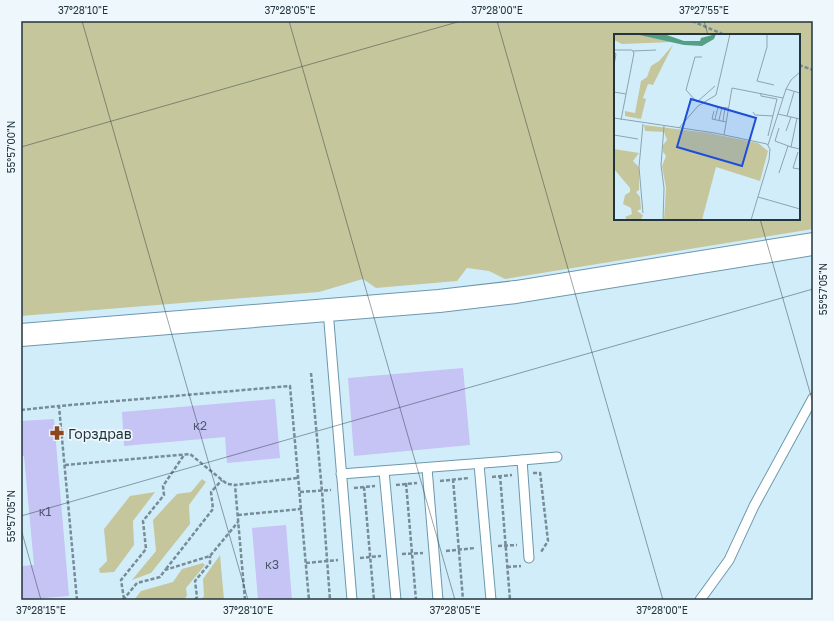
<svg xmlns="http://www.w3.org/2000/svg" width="834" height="621" font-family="'Golos Text',sans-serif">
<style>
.green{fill:#c6c69c;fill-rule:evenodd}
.building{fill:#c6c3f5}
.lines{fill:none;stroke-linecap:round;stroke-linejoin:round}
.service-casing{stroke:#6c98ac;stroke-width:11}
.secondary-casing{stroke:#6c98ac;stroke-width:24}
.path{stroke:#768d98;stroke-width:2.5;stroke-dasharray:4 2;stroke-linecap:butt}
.service{stroke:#fff;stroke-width:9}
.secondary{stroke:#fff;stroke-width:22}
.ticks{fill:none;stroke:#22353d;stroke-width:1;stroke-opacity:0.45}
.labels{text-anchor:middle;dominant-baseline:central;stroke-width:3.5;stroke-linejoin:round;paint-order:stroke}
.number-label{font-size:12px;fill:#4b586b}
.poi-label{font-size:14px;fill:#22353d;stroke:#eef7fc;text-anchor:start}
.inset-road{fill:none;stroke:#8ca3ae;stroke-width:1}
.view{fill:#1d4ed8;fill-opacity:0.15;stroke:#1d4ed8;stroke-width:2}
.inset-edge{fill:none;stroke:#22353d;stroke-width:2}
.neatline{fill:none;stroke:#22353d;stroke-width:1.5}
.ticks-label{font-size:10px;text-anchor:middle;fill:#22353d}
</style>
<rect width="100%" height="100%" fill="#d2edfa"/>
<g class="green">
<path d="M21,21H813V229L505,279L489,271L467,268L457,281L376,288L363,279L319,292L21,316ZM615,35H799V219H615Z"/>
<polygon points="202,479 206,482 189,505 190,524 151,573 132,580 156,551 153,520 177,494 191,492"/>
<polygon points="155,492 133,521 134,545 114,572 100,573 99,569 107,561 104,529 130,496"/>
<polygon points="220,555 224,600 201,600 204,596 203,579"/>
<polygon points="203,563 205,565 186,588 187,596 183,600 134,600 141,591 173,582 182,569"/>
</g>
<g class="building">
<polygon points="463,368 470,445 354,456 348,378"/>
<polygon points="275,399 280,458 227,463 225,437 124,446 122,412"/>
<polygon points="54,419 69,596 21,600 21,566 34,565 24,456 21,457 21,421"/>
<polygon points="286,525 292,600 258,600 252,528"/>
</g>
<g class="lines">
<defs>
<g id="service">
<polyline points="328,310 352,600"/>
<polyline points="522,460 557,457"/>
<polyline points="479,464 491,600"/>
<polyline points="427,468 438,600"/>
<polyline points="384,471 396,600"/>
<polyline points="341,474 522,460 529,558"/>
<polyline points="700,600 729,560 754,506 813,398"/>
</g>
<polyline id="secondary" points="21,335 439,301 516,292 813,244"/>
</defs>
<use href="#service" class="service-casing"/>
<use href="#secondary" class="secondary-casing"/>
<g class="path">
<polyline points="692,21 725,35"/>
<polyline points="799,65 813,70"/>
<polyline points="311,373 322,491 330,600"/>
<polyline points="21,410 59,406"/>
<polyline points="65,465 190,454 227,484 235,485"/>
<polyline points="540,472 548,541 541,552"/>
<polyline points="533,473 540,473"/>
<polyline points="500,475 510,600"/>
<polyline points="492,477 512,475"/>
<polyline points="453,479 463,600"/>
<polyline points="440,481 469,478"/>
<polyline points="406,483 416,600"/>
<polyline points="396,485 417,483"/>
<polyline points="364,487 374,600"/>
<polyline points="354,488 375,486"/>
<polyline points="300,492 331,490"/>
<polyline points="238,515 301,509"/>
<polyline points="498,546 517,545"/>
<polyline points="446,551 475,548"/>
<polyline points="402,554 423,553"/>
<polyline points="360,558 381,556"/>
<polyline points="306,563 338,560"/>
<polyline points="507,567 521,566"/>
<polyline points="166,569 213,509 211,492 222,480"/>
<polyline points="124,599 121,580 146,549 143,521 164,495 163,486 184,455"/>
<polyline points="77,600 59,406 290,386 309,600"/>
<polyline points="123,600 137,583 160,577 165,570 210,556 238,522"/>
<polyline points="195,600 197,597 195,581 210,563 210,556"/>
<polyline points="245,600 235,485 298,478"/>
</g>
<use href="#service" class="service"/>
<use href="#secondary" class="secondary"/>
</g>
<path class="ticks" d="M82,21L248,600M289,21L455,600M497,21L663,600M704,21L708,35M21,147L461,21M760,219L813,403M21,516L813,289M21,529L41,600"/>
<defs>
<symbol id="pharmacy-bare" viewBox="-9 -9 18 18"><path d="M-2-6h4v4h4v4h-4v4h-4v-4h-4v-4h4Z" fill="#8c471f" stroke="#eef7fc" stroke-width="2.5" paint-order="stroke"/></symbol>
</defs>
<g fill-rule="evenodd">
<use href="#pharmacy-bare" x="47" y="423" width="20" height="20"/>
</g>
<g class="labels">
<g class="number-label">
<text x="200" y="425">к2</text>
<text x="45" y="511">к1</text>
<text x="272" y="564">к3</text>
</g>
<g class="poi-label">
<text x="68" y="433">Горздрав</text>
</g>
</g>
<g transform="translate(614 34)">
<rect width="186" height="186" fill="#d2edfa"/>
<path d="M0,0H21L59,8L8,10L0,6ZM59,11L39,51L34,50L29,64L32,65L27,85L11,82V77L21,79L27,47L33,43L37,32L45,27ZM30,91L95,99L144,109L154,117L146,147L102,133L88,186H50L52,154L48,132L52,122L49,118V111L53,106L50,98L31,97ZM0,115L25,119L19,127L25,133V156L22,158L26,163L27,175L23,177L29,181L27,186H13L11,183L18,180L17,174L9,170L11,161L16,158V154L0,135Z" fill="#c6c69c"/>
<path d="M21,0H50L70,7H86L87,4L102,0L100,5L88,12L70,11Z" fill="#55a085"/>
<path class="inset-road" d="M153,0V13L143,47L160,51M0,16H18L20,19L7,86M19,17L42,16M0,18L2,20L0,31M88,23H81L72,56L83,68L101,52M172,55L186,59M0,58L12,60M147,59V62L163,65L154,102M100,77L98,85L112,88M139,78L141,81L159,82M164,80L186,85M173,82L180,58M0,84L101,99L153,110L156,115L155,126L137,186M183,84L177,113L186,115M101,85L104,73L114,74M105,86L108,73M109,87L111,73M29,90L25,133L29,179M65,94L84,72L102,61L116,0M165,94L161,107L177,113M172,97L177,83M0,101L24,105M110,101L118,54L169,64M154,111L172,55L177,46L186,38M184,118L179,134L185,135L186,132M165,139L174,112M144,163L186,175M49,186L50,154L47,131L50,92"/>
<path class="view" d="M77,65L142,84L128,132L63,113Z"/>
<rect width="186" height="186" class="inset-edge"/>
</g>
<rect width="834" height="621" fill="none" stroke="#eef7fc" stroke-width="44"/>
<rect x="22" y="22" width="790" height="577" class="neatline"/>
<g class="ticks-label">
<text x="83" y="14">37°28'10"E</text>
<text x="290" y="14">37°28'05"E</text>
<text x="497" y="14">37°28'00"E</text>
<text x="704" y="14">37°27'55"E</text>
<text transform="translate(11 147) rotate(-90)" y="4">55°57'00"N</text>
<text transform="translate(823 289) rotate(-90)" y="4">55°57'05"N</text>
<text transform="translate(11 516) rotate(-90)" y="4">55°57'05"N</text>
<text x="41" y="614">37°28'15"E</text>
<text x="248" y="614">37°28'10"E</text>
<text x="455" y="614">37°28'05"E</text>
<text x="662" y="614">37°28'00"E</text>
</g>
</svg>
